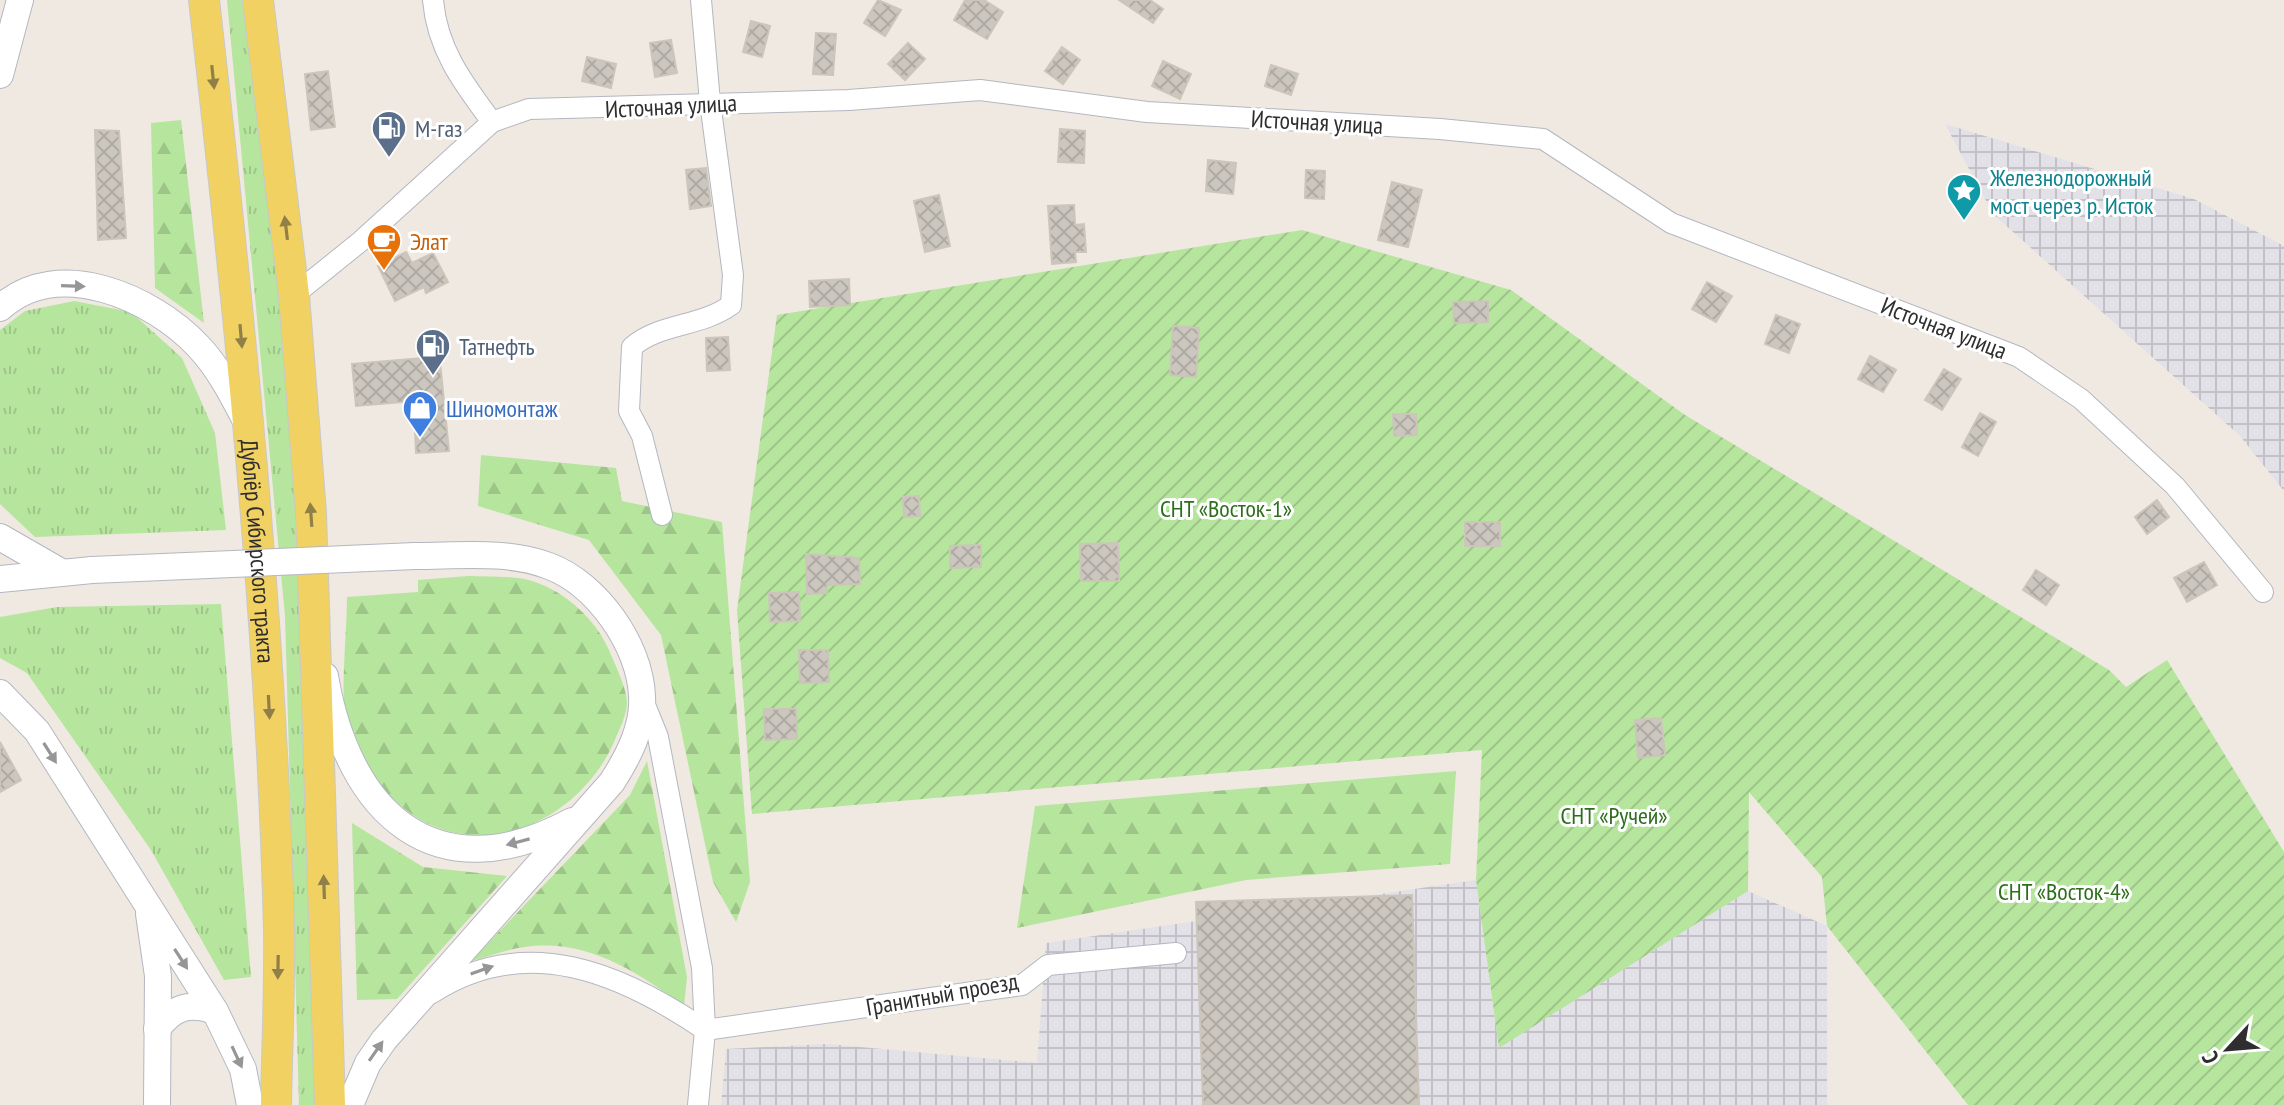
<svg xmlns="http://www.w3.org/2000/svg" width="2284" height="1105" font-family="'PT Sans Narrow',sans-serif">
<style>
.industrial{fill:url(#industrial-grid)}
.grass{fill:url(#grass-tufts)}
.forest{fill:url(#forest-firs)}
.garden{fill:url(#garden-furrows)}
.building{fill:url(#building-cross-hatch);stroke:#cbc5ba;stroke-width:2}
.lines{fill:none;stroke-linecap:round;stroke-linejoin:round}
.street-casing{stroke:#b4b7c1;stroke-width:22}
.secondary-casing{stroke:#b4b7c1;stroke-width:28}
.primary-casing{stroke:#c9c9c9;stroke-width:32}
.street{stroke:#fff;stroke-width:20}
.secondary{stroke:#fff;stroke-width:26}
.primary{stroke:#f2d163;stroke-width:30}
.secondary-bridge-casing{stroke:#b4b7c1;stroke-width:28;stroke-linecap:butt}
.secondary-bridge{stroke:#fff;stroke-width:26}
.oneway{fill:#908048}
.oneway2{fill:#969696}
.labels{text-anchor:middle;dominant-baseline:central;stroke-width:6;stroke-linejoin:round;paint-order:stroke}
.street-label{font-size:24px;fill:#2e2e2e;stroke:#fff}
.service-label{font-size:24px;fill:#4e5e75;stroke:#fff;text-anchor:start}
.culture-label{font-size:24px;fill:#0d838f;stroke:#fff;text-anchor:start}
.food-label{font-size:24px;fill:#c56008;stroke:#fff;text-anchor:start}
.shop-label{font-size:24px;fill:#366cbe;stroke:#fff;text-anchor:start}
.park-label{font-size:24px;fill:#2c6e1b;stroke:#fff}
</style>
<defs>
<pattern id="industrial-grid" width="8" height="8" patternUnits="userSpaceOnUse" patternTransform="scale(2)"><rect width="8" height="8" fill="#e3e1e8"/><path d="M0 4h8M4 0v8" fill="none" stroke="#c3c1c7"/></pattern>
<pattern id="grass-tufts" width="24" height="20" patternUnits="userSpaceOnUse" patternTransform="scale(2)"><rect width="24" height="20" fill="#b6e59e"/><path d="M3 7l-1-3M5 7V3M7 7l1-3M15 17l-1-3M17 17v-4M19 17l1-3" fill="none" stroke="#9dc588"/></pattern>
<pattern id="forest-firs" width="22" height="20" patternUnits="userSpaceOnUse" patternTransform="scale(2)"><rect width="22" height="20" fill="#b6e59e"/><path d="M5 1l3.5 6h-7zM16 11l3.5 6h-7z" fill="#9dc588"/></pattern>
<pattern id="garden-furrows" width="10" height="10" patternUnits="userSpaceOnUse" patternTransform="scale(2)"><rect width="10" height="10" fill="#b6e59e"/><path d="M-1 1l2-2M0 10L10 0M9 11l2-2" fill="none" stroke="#9dc588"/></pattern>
<pattern id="building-cross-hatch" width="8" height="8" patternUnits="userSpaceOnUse" patternTransform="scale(2)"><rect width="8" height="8" fill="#cbc7bf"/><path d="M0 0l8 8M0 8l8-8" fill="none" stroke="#afaba4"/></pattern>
</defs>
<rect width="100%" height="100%" fill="#efe9e1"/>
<g class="industrial">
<polygon points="1945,124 2194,199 2284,246 2284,491 2240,436 1993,214"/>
<polygon points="1476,880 1499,1047 1748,891 1827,926 1827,1105 721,1105 726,1049 827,1044 1037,1063 1046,943"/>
</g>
<g class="grass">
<polygon points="227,0 245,0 271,198 307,631 319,1105 299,1105 285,616"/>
<polygon points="74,301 131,312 182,358 215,433 226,530 35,537 0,504 0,330 25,311"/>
<polygon points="221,604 251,977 224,980 151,850 27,673 0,658 0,617 57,607"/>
</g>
<g class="forest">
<polygon points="181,120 204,323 155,288 151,123"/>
<polygon points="481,455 616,468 622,501 722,522 750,882 736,922 713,882 661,635 589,540 478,506"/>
<path d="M468,576C489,577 516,575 535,582C567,593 596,620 609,650C615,665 626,686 627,702C627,715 619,730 614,742C578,824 473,869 400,805C379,787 350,753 346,725C340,692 347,633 347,597L418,592V580Z"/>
<path d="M647,761L687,977L684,1006C637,972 587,938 525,947C507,949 489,957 471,961L630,795Z"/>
<polygon points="1456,771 1450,864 1246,880 1017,928 1035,806"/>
<polygon points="352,823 423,867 507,876 397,999 357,1000"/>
</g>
<polygon class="garden" points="1302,230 1511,290 1685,415 2109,670 2126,687 2167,660 2284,852 2284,1105 1968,1105 1827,926 1822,877 1749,792 1748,891 1499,1048 1476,880 1482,750 752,814 737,610 777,315"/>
<g class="building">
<polygon points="878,0 901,10 885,36 864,23"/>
<polygon points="965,0 984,0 1003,12 987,39 954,20"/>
<polygon points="1119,0 1150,0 1163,9 1153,23"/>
<polygon points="751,21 770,26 762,57 743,52"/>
<polygon points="816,33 836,34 833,75 813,74"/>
<polygon points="671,40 677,73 655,77 650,43"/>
<polygon points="908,43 925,59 905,80 888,64"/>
<polygon points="1062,47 1080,60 1063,84 1045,71"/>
<polygon points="587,57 616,64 611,88 582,81"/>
<polygon points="1163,61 1191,74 1180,99 1152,86"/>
<polygon points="1271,65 1298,74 1291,95 1265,86"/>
<polygon points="328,71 335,127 311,130 305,74"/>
<polygon points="1060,129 1085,131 1084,163 1058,162"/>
<polygon points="95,130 119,131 126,238 98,240"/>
<polygon points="1208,160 1236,163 1233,194 1206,191"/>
<polygon points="706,168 711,206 690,209 686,170"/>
<polygon points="1306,170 1325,171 1324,199 1305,198"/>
<polygon points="1392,182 1422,190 1408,247 1378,240"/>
<polygon points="939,195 950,246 925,252 914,201"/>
<polygon points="1074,205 1075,225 1084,224 1086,252 1075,252 1076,262 1052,264 1048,206"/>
<polygon points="406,252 412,263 433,253 448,282 426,293 424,287 395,301 378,266"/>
<polygon points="849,279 850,305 810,307 809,281"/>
<polygon points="1707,282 1732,296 1716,322 1692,309"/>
<polygon points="1488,301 1488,322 1454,323 1453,302"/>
<polygon points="1776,315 1800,324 1789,353 1765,344"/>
<polygon points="1173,326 1199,328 1196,377 1170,375"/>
<polygon points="728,337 730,370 707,371 706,338"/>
<polygon points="1870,356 1896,370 1883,392 1858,379"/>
<polygon points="423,358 424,363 440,362 449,451 416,453 414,401 356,406 352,364"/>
<polygon points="1944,369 1961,379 1942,410 1925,400"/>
<polygon points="1980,413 1996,422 1978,456 1962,447"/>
<polygon points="1393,414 1416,414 1417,435 1394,436"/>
<polygon points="919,496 920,516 904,517 903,497"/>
<polygon points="2157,500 2169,517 2147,534 2135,517"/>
<rect x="1465" y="522" width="35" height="24"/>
<polygon points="1118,543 1119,581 1081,581 1080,544"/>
<polygon points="981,545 981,567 950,568 950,546"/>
<polygon points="806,554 859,558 860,584 827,585 827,593 807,594"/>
<polygon points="2204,562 2217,585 2187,602 2174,578"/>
<polygon points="2036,570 2059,585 2046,605 2023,590"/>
<polygon points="799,592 800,621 770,622 769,593"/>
<polygon points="799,650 828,650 829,682 800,683"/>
<polygon points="764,709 796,709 797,739 765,740"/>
<polygon points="1661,718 1665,755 1638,758 1635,720"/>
<polygon points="0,742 21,780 0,792"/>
<polygon points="1412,895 1419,1105 1203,1105 1196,902"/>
</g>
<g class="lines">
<defs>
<g id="street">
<path d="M433,0C437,49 463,83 492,122"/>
<polyline points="294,295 361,241 492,122 529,109 849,100 980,90 1147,112 1440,129 1543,139 1671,223 2019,357 2081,399 2175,486 2263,592"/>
<path d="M662,515L642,436L629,411L632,347C659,323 701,327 731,305L733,275L710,102L701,0"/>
<polyline points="643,700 658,737 702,968 705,1030 698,1105"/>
<path d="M432,993C526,932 621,973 705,1030"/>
<polyline points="705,1030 1022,985 1048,965 1176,953"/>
</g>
<g id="secondary">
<polyline points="0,75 20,0"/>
<path d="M0,308C58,255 153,298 198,346C219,368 233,396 247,423"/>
<polyline points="0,537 61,572"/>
<polyline points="0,579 92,570"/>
<path d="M325,676C348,813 435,895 572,821"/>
<polyline points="0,693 37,731 215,1011 243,1069 250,1105"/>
<polyline points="149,914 158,976 157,1105"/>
<path d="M157,1029C173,1007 189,1002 215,1011"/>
<path d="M350,1105L368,1063L384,1040L612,782C628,757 644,727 642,696C640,645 597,584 549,566C508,550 459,556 415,556"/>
</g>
<g id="primary">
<path id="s1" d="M204,0C239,309 271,618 279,929C280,988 277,1047 276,1105"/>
<polyline points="258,0 294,295 311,513 330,1105"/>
</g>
</defs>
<use href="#street" class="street-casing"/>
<use href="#secondary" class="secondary-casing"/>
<use href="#primary" class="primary-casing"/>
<use href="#street" class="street"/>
<use href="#secondary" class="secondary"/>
<use href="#primary" class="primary"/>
<defs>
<polyline id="secondary-bridge" points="92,570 415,556"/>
</defs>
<use href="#secondary-bridge" class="secondary-bridge-casing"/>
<use href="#secondary-bridge" class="secondary-bridge"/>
</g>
<defs><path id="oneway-solid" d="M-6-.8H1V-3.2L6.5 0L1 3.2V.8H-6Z" transform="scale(2)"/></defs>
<g class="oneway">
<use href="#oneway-solid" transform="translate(213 77) rotate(84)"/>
<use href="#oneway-solid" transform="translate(286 228) rotate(-97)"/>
<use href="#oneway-solid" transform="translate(241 336) rotate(85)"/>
<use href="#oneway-solid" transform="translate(311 515) rotate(-94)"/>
<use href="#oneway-solid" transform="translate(269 707) rotate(87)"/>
<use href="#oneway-solid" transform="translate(324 887) rotate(-92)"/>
<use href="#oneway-solid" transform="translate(278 967) rotate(91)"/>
</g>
<g class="oneway2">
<use href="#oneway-solid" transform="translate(73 286) rotate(2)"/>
<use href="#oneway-solid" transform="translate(50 753) rotate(58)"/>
<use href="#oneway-solid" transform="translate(518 842) rotate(165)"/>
<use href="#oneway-solid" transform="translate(181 959) rotate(57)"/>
<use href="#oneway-solid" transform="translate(482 970) rotate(-19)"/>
<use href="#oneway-solid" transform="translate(376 1051) rotate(-55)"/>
<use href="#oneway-solid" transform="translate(237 1057) rotate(65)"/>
</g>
<defs>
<symbol id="fuel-pin" viewBox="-11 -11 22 30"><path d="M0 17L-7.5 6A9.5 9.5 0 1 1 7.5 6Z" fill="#5c6f8a" stroke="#fff"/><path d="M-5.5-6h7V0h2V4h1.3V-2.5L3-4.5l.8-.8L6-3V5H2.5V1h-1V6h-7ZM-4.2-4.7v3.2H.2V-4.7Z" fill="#fff"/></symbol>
<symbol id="sight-pin" viewBox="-11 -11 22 30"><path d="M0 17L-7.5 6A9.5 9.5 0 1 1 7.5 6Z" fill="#0f9aa8" stroke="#fff"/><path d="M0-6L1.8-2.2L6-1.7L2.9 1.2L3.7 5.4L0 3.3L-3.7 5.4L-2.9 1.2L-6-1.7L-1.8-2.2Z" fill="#fff"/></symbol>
<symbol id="cafe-pin" viewBox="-11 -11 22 30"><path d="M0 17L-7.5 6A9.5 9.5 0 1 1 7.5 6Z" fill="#e8710a" stroke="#fff"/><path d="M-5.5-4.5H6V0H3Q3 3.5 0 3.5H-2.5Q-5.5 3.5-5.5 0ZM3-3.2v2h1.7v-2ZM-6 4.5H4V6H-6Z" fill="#fff"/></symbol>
<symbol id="shop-pin" viewBox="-11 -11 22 30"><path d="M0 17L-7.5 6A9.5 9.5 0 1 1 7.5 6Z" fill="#3f7fe0" stroke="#fff"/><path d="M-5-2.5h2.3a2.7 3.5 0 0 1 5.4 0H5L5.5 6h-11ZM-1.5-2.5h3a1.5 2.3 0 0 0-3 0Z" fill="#fff"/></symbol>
</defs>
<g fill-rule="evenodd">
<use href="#fuel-pin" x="369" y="108" width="40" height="54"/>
<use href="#sight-pin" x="1944" y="171" width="40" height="54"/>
<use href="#cafe-pin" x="364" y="221" width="40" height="54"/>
<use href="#fuel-pin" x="413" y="326" width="40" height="54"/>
<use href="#shop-pin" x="400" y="388" width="40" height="54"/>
</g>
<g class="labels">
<g class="street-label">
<text transform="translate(671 106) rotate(-3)">Источная улица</text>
<text transform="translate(1317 122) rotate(3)">Источная улица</text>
<text transform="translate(1944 328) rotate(21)">Источная улица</text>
<text stroke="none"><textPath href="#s1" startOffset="554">Дублёр Сибирского тракта</textPath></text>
<text transform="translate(942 994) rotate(-10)">Гранитный проезд</text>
</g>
<g class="service-label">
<text x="415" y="128">М-газ</text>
<text x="459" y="346">Татнефть</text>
</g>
<g class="culture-label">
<text x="1990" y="177">Железнодорожный<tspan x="1990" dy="28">мост через р. Исток</tspan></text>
</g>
<g class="food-label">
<text x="410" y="241">Элат</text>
</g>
<g class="shop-label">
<text x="446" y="408">Шиномонтаж</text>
</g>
<g class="park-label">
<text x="1226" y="508">СНТ «Восток-1»</text>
<text x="1614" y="815">СНТ «Ручей»</text>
<text x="2064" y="891">СНТ «Восток-4»</text>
</g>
</g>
<g transform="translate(2228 1049) rotate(244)" stroke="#ffffff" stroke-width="6" paint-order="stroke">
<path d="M0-6L14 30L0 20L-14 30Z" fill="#2e2e2e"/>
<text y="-12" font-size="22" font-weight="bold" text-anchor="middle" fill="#2e2e2e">С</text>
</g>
</svg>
